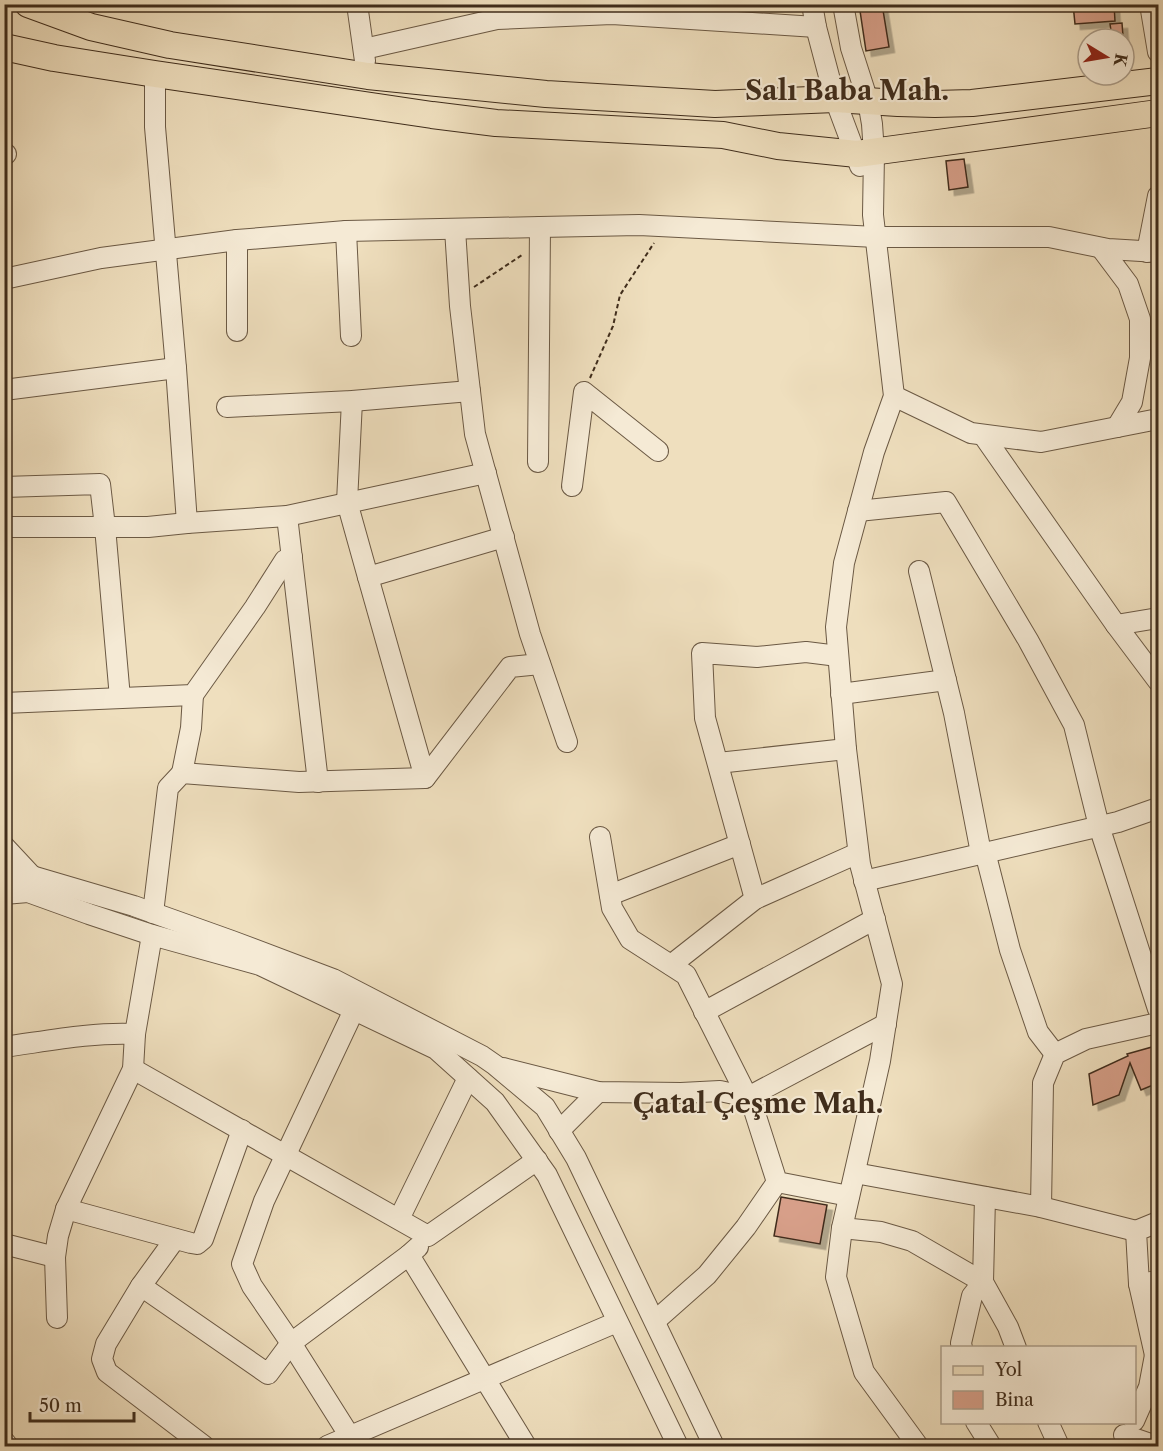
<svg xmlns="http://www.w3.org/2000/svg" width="1163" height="1451" font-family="'Libre Caslon Text',serif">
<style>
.building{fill:#d79f89;stroke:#3f2c1b;stroke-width:1.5;filter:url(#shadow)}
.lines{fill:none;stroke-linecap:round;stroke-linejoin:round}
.minor-casing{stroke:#6b5944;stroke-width:22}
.major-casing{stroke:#3f2c1b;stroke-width:28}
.path{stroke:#3f2c1b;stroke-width:2;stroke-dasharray:4.5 3;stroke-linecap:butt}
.minor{stroke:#f5ead5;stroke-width:20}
.major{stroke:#efdfbe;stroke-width:26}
.labels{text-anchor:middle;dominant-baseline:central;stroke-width:4.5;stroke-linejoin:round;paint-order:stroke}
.district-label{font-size:27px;font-weight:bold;fill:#3f2c1b;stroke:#f5ead5}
</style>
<defs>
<filter id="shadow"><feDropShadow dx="5.5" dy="5.5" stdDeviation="0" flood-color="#0004"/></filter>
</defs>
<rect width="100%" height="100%" fill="#efdfbe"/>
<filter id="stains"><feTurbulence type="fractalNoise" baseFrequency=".00333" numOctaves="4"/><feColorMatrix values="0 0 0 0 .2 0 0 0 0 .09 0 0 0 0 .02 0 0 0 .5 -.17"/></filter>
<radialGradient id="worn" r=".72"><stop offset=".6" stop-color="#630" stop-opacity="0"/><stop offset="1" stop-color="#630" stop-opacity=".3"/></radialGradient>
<g class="building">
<polygon points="859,4 882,4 889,47 866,51"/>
<polygon points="1073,4 1114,4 1115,21 1075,24"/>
<polygon points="1122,23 1123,36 1112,37 1110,24"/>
<polygon points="964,159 968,187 949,190 946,161"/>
<polygon points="1152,1047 1158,1068 1158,1083 1141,1090 1130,1063 1119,1095 1093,1105 1089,1074 1128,1056 1127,1054"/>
<polygon points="781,1197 827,1205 820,1244 774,1236"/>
</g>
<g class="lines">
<defs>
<g id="minor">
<polyline points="357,4 365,61"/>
<polyline points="812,4 816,27 835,99 860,166"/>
<polyline points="843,4 851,48 868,101 872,124 874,153 873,215 894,396 874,452 844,563 836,627 846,749 860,864 892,984 880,1061 842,1228 836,1277 864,1372 918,1446"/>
<polyline points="1150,4 1158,52"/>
<polyline points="364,49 497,19 612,14 816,27"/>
<polyline points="155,74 155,127 176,368 187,523"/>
<polyline points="4,154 6,154"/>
<polyline points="455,229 460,306 475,434 530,634 567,742"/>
<polyline points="346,231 351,336"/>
<polyline points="1101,248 1128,284 1140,319 1140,358 1132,402 1117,427"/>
<polyline points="1147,252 1158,196"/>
<polyline points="4,279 101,258 237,240 346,231 540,227 639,225 876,237 1049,237 1108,249 1158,252"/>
<polyline points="237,331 237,240"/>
<polyline points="4,390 176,368"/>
<polyline points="894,396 971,433 1041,442 1158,419"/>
<polyline points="352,401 347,502 368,577 504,537"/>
<polyline points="227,407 352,401 470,391"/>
<polyline points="983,435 1116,625 1158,681"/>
<polyline points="538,462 540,227"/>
<polyline points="572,486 584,392 658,451"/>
<polyline points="4,487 100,484 105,527 120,698"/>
<polyline points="858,511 946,502 1028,640 1074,725 1099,826 1158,1009"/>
<polyline points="287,516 318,782"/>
<polyline points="4,527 148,527 187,523 287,516 486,473"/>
<polyline points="919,571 954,713 981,853"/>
<polyline points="368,577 425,778"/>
<polyline points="1116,625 1158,618"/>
<polyline points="841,694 946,680"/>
<polyline points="4,703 193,695 255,607 285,560 292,557"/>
<polyline points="718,763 846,749"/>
<polyline points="182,773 191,728 193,695"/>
<polyline points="600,837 612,908 630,939 686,975 754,1110 777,1182 849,1196"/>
<polyline points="4,846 32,876"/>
<polyline points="985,852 1010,950 1038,1032 1055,1054"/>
<polyline points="4,878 32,876 134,906 232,941 333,979 482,1056 495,1065 545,1107 576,1158 714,1446"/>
<polyline points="864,881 1118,822 1158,808"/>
<polyline points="4,894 28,892 89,914 152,935 260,965 436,1049 495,1102 547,1175 678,1446"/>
<polyline points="610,895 740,844"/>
<polyline points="755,899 705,718 702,653 757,657 806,652 838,656"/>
<polyline points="153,913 168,788 182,773 299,782 425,778 510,667 540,664"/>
<polyline points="671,965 755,899 858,853"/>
<polyline points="354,1010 264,1201 242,1264 252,1286 291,1343 356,1446"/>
<polyline points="704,1012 875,919"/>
<path d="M4,1047C48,1041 91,1032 135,1034"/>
<polyline points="503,1068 598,1092 681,1093 720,1091 748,1097 886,1024"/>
<polyline points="133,1069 428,1236 537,1160"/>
<polyline points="559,1131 598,1092"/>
<polyline points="855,1173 1041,1207 1136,1231"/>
<polyline points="985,1197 983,1282 1008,1327 1016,1348"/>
<polyline points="1041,1207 1043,1083 1055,1054 1086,1039 1158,1023"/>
<polyline points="66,1209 191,1243 197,1244 203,1239 242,1130"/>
<polyline points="399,1219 468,1078"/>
<polyline points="1158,1222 1136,1231 1139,1284 1155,1355 1158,1360"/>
<polyline points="842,1228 881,1232 912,1241 983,1282 972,1296 961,1343 962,1348"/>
<polyline points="175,1239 141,1286 106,1344 102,1359 107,1372 204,1446"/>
<polyline points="4,1244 55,1257"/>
<polyline points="418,1247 409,1255 526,1446"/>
<polyline points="1139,1284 1158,1281"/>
<polyline points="141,1286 268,1374 291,1343 409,1255"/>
<polyline points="57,1318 55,1257 58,1236 66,1209 133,1069 135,1034 152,935"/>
<polyline points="655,1321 707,1275 746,1227 777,1182"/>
<polyline points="1134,1421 1149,1387 1155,1355"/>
<polyline points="976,1422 991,1446"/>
<polyline points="1048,1422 1059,1446"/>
<polyline points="1124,1435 1156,1446"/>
<polyline points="4,1441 8,1446"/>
<polyline points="327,1446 617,1322"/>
</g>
<g id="major">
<polyline points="28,4 91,27 170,45 368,76 546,94 715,104 835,99 898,103 935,104 972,103 1158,81"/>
<polyline points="4,47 54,58 155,74 432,115 496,123 723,135 778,146 857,154 1158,113"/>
</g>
</defs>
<use href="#minor" class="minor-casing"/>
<use href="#major" class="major-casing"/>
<g class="path">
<polyline points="474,287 522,255"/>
<polyline points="590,378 613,326 620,295 654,243"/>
</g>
<use href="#minor" class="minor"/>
<use href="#major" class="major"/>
</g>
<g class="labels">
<g class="district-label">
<text x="847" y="90">Salı Baba Mah.</text>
<text x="758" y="1103">Çatal Çeşme Mah.</text>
</g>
</g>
<rect width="1163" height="1451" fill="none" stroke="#efdfbe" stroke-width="24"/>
<rect x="6" y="6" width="1151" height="1439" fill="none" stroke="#3f2c1b" stroke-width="3"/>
<rect x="12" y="12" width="1139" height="1427" fill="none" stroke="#3f2c1b" stroke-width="1.5"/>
<rect x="941" y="1346" width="195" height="78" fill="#f5ead5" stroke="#ac9e8b" stroke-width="1.5"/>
<rect x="953" y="1366" width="30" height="9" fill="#efdfbe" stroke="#ac9e8b" stroke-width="1.5"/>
<text x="995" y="1376" font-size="18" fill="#3f2c1b">Yol</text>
<rect x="953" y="1391" width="30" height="18" fill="#d79f89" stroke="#ac9e8b" stroke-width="1.5"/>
<text x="995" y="1406" font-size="18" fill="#3f2c1b">Bina</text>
<g transform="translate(1106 57) rotate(101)"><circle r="28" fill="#f5ead5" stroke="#ac9e8b" stroke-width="1.5"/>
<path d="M0-4.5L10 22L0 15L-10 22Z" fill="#8f2418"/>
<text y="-9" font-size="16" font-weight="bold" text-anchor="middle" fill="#3f2c1b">K</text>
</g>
<path d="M30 1412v9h104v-9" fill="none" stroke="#3f2c1b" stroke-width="3"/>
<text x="39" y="1412" font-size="18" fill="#3f2c1b" stroke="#f5ead5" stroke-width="4.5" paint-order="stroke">50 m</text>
<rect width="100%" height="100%" filter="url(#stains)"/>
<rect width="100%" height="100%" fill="url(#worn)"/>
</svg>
